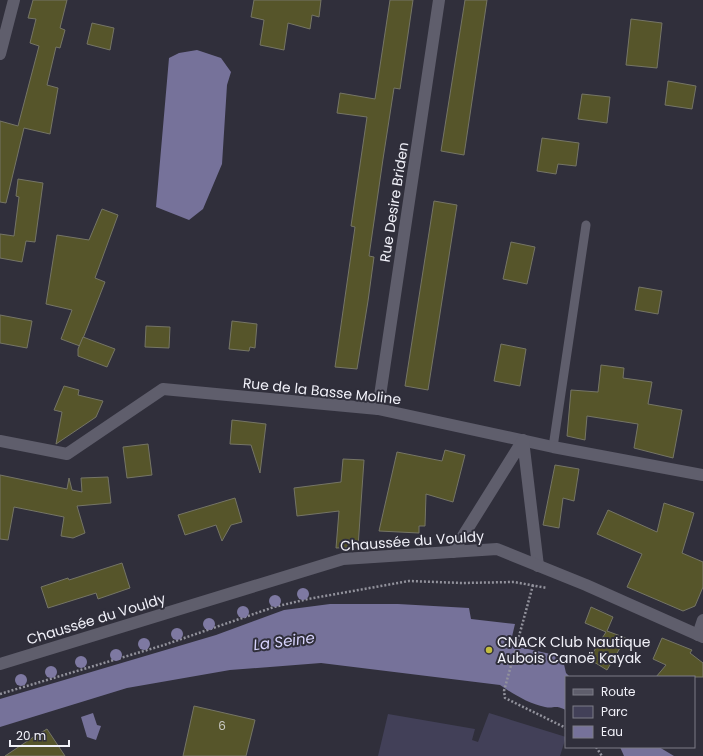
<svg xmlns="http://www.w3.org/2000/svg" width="703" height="756" font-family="Poppins,sans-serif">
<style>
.green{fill:#424058}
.water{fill:#76729a}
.building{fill:#56552a;stroke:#757566}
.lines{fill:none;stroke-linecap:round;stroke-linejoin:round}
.path{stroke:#92929c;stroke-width:2.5;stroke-dasharray:2 2;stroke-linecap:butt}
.service{stroke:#5f5e6c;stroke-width:9}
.minor{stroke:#5f5e6c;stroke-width:12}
.tertiary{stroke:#5f5e6c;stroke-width:12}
.tree{fill:#7e79a2}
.poi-dot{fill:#c3bd3e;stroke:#302f3b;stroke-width:1.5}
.labels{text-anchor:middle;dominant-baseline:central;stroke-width:4;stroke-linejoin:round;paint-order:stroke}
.number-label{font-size:12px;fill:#cacac5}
.street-label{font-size:14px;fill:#f1f1f9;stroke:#302f3b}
.poi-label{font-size:14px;fill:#f1f1f9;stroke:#302f3b;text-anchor:start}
.water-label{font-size:15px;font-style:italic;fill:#d7d3fc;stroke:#302f3b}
</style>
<rect width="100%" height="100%" fill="#302f3b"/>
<polygon class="green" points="489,713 566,737 560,756 378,756 388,714 475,729 472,740 478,742"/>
<g class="water">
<polygon points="197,50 221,58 231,72 227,85 222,164 203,209 189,220 156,207 169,58 179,53"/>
<path d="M330,604H398L469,608L471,619L515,624L510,645L555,655L563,660L566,673L570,677H566V710C553,704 555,709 545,707C529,704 513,694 500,685L321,663L230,670L127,688L0,727V699L216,635L284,610Z"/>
<polygon points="93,713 97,725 101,726 96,740 87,737 81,717"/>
<polygon points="620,747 659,747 674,756 624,756"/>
</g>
<g class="building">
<polygon points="33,0 67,0 60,28 65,30 60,48 56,47 47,85 58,88 50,134 24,128 6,203 0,202 0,121 18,126 39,46 30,43 36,19 28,18"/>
<polygon points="254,0 321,0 319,17 312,15 310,29 288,23 284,50 260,45 264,20 251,17"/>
<polygon points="390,0 413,0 400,89 394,88 383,159 369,256 374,257 368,301 357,369 335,367 355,227 351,226 367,117 337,113 340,93 375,99"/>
<polygon points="465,0 487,0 464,155 441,151"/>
<polygon points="631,19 662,23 657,68 626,65"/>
<polygon points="92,23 114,28 110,50 87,44"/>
<polygon points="668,81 696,86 692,109 665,105"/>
<polygon points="582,94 610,97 607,123 578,119"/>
<polygon points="542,138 579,143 576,166 558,164 556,174 537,171"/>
<polygon points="18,179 43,183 35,242 26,241 22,262 0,258 0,234 14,236 19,197 16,196"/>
<polygon points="434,201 457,205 428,390 405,386"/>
<polygon points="102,209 118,215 95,278 105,282 80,346 61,339 72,310 46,304 57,235 89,240"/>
<polygon points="511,242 535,247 527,284 503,279"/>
<polygon points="639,287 662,291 658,314 635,310"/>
<polygon points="0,315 32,321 27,348 0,343"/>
<polygon points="232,321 257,324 255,348 250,347 249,351 229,349"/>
<polygon points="146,326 170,327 169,348 145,347"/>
<polygon points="83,337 115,349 107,367 78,356 78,349"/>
<polygon points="501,344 526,349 520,386 494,381"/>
<polygon points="601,365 624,368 623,378 652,382 648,404 682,410 673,458 634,448 638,424 587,416 585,440 567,436 571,390 598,392"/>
<polygon points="64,386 79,390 78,395 103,401 96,417 56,444 62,412 54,410"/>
<polygon points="232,420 266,424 260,473 251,445 230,444"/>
<polygon points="148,444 152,475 127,478 123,447"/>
<polygon points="445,450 465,455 453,502 426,494 425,526 419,526 419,533 379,531 397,452 442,461"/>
<polygon points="343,459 364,460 358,547 336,548 339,511 297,516 294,488 341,482"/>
<polygon points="555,465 579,469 574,501 563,498 559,528 543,525"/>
<polygon points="0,475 67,489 69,478 72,490 82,492 81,478 108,477 111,503 77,506 85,533 73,538 61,536 64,517 14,507 8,540 0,539"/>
<polygon points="235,498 242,522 231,525 222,541 216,525 185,535 178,515"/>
<polygon points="664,503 694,513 682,553 703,562 703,587 695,606 683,611 627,587 642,554 597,534 608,510 657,532"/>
<polygon points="122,563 130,588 98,599 96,593 48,608 41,587 68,578 69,580"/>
<polygon points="591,607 613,617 607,631 626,638 607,670 589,659 606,632 585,623"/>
<polygon points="662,638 692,650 690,653 703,663 703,677 656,677 666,665 653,659"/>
<polygon points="194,706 255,720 246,756 183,756"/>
<polygon points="47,729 65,756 5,756 35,736"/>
</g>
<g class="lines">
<g class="path">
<polyline points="533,585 504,691 505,698 566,728"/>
<polyline points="0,694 164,645 274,607 308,599 409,581 462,583 514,582 547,588"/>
<polyline points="596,747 602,756"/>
</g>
<polyline class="service" points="553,447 586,225"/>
<g class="minor">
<polyline points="0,54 14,0"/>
<polyline points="378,409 439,0"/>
<polyline points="0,441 67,454 163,389 378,409 553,447 703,475"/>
<polyline points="453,552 523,440 538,566"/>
<polyline points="698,635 703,620"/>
</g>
<polyline class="tertiary" points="0,664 343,559 497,549 586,585 703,637"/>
</g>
<g class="tree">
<circle cx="303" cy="594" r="6"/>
<circle cx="275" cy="601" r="6"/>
<circle cx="243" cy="612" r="6"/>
<circle cx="209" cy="624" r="6"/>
<circle cx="177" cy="634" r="6"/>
<circle cx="144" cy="644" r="6"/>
<circle cx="116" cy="655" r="6"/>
<circle cx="81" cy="662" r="6"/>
<circle cx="51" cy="672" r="6"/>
<circle cx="21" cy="680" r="6"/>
</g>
<circle class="poi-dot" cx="489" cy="650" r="4"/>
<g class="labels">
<g class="number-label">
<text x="222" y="725">6</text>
</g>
<g class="street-label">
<text transform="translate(394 202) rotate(-81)">Rue Desire Briden</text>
<text transform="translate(322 391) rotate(6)">Rue de la Basse Moline</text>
<text transform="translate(412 541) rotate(-4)">Chaussée du Vouldy</text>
<text transform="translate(96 619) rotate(-17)">Chaussée du Vouldy</text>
</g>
<g class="poi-label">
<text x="497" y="642">CNACK Club Nautique<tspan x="497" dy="16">Aubois Canoë Kayak</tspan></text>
</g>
<g class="water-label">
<text transform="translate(284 641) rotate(-7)">La Seine</text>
</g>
</g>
<rect x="565" y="676" width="130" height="72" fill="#302f3b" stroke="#7d7d87"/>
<rect x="573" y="689" width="20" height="6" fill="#5f5e6c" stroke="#7d7d87"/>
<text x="601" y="696" font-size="12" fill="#f1f1f9">Route</text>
<rect x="573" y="706" width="20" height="12" fill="#424058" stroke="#7d7d87"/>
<text x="601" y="716" font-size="12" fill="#f1f1f9">Parc</text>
<rect x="573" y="726" width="20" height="12" fill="#76729a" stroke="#7d7d87"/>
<text x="601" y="736" font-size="12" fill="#f1f1f9">Eau</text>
<path d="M10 740v6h59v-6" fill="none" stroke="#f1f1f9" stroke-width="2"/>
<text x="16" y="740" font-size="12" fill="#f1f1f9" stroke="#302f3b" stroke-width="3" paint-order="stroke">20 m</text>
</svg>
